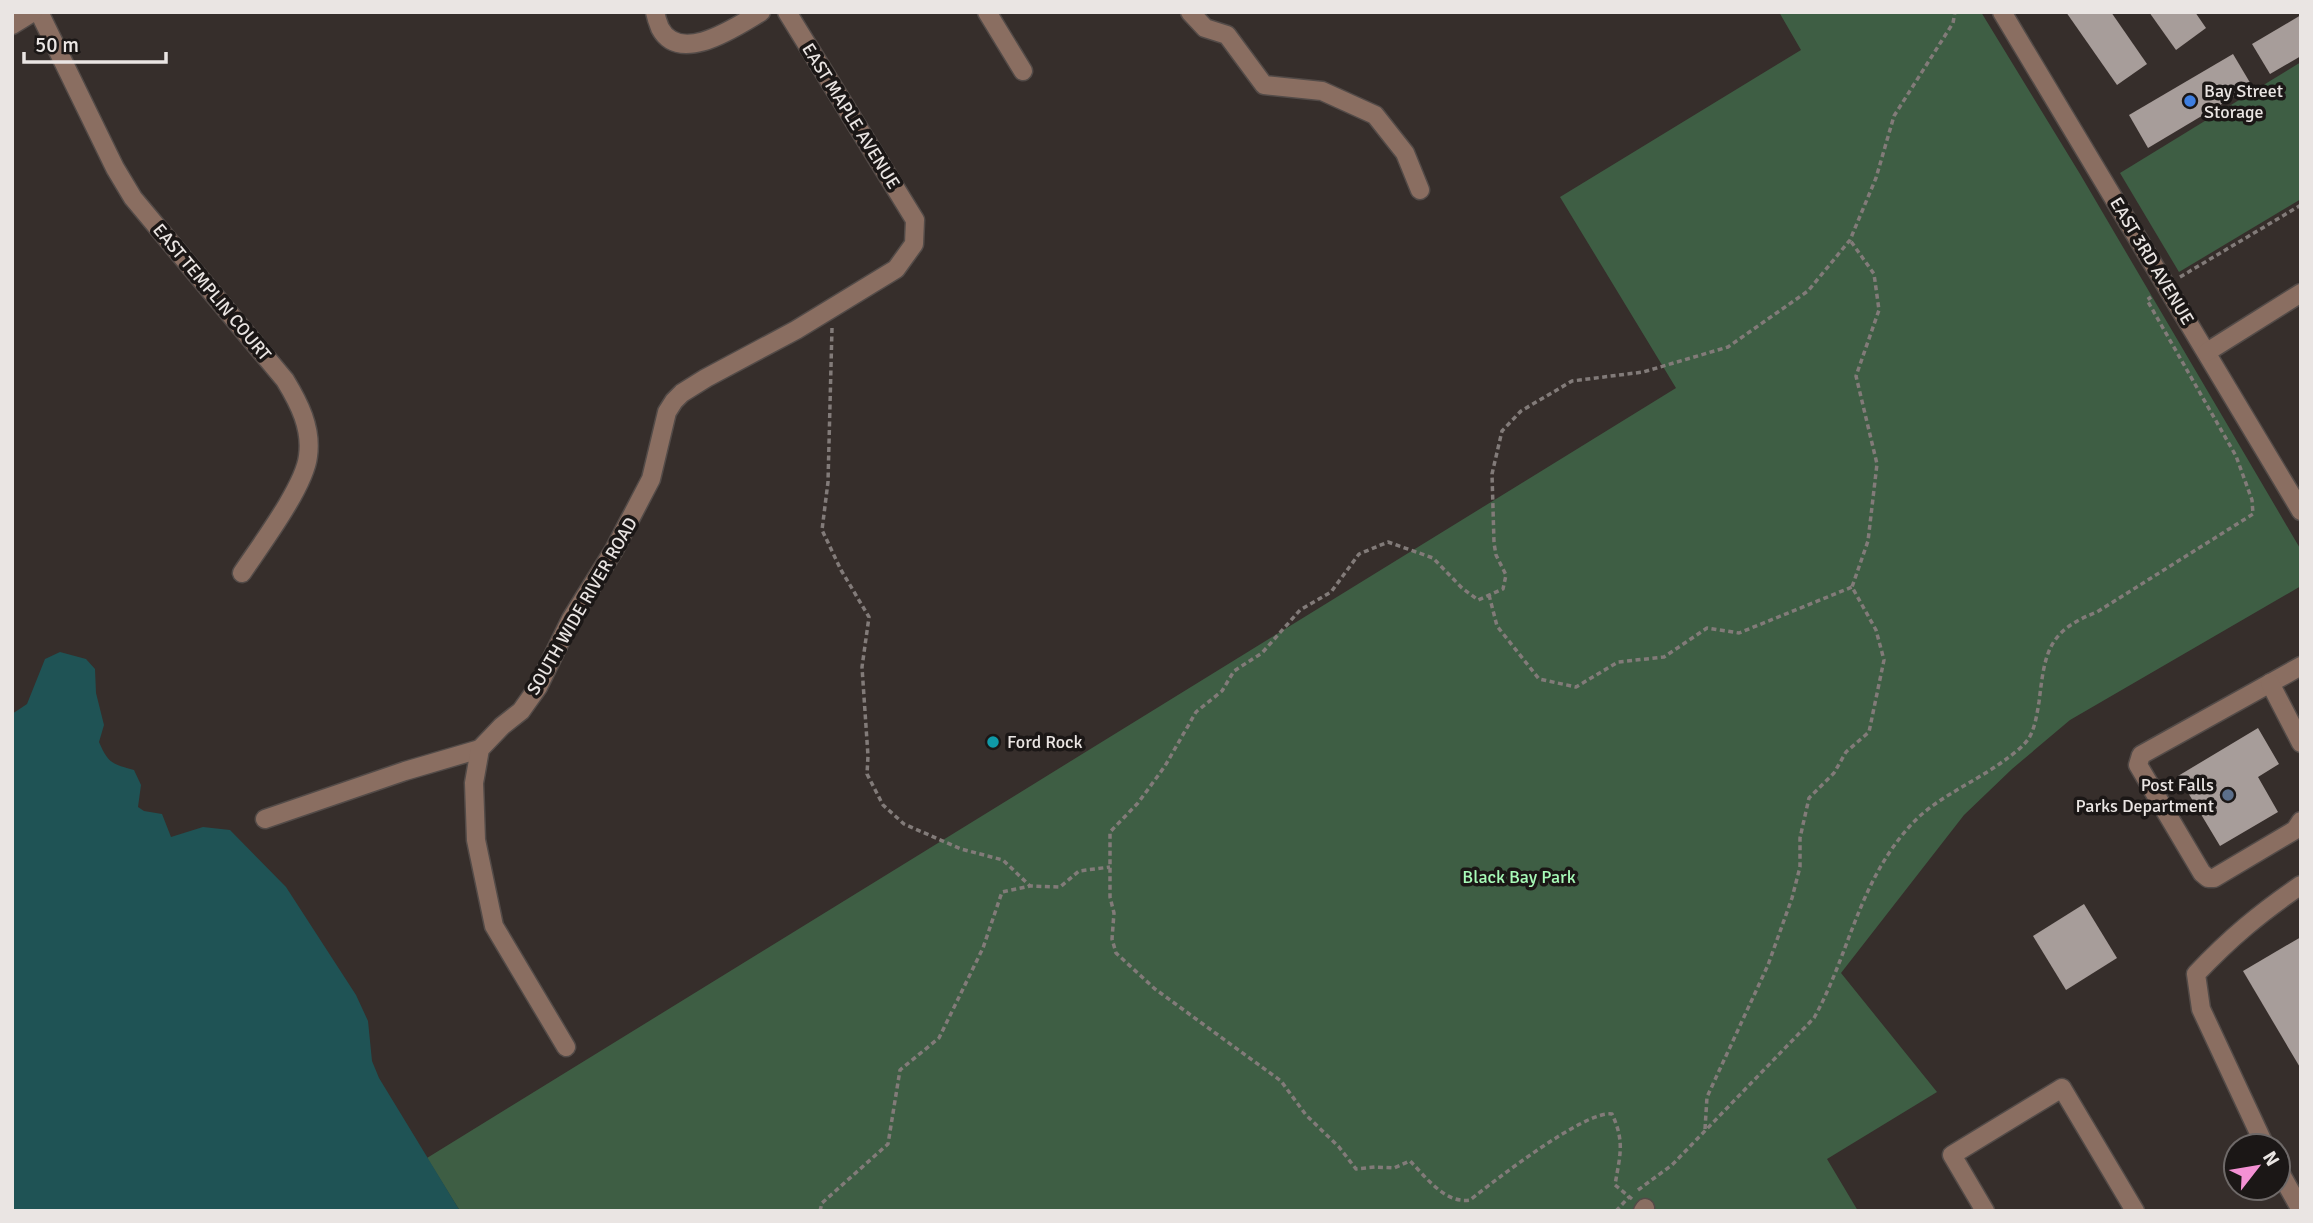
<svg xmlns="http://www.w3.org/2000/svg" width="2313" height="1223" font-family="Signika,sans-serif">
<style>
.green{fill:#3e5e44}
.water{fill:#1f5355}
.building{fill:#a79d9a}
.lines{fill:none;stroke-linecap:round;stroke-linejoin:round}
.minor-casing{stroke:#534b48;stroke-width:21}
.path{stroke:#827b79;stroke-width:3.5;stroke-dasharray:5 3.5;stroke-linecap:butt}
.minor{stroke:#8a6e61;stroke-width:18}
.shop-dot{fill:#3f7fe0;stroke:#1b1716;stroke-width:2.5}
.culture-dot{fill:#0f9aa8;stroke:#1b1716;stroke-width:2.5}
.service-dot{fill:#5c6f8a;stroke:#1b1716;stroke-width:2.5}
.labels{text-anchor:middle;dominant-baseline:central;stroke-width:7;stroke-linejoin:round;paint-order:stroke}
.poi-label{font-size:18px;fill:#eae5e3;stroke:#1b1716;text-anchor:start}
.street-label{font-size:18px;fill:#eae5e3;stroke:#1b1716}
.park-label{font-size:18px;fill:#a8fbb8;stroke:#1b1716}
</style>
<rect width="100%" height="100%" fill="#362e2b"/>
<g class="green">
<polygon points="1779,12 1981,12 2080,174 2301,550 2301,586 2070,720 2012,769 1964,815 1841,973 1937,1092 1827,1159 1858,1211 460,1211 427,1158 1676,388 1560,197 1801,50"/>
<polygon points="2301,62 2301,199 2179,272 2120,173"/>
</g>
<path class="water" d="M60,652L86,659L95,669L96,693L104,725L99,742C108,763 112,764 134,770L141,785L138,807L144,811L162,814L171,837L203,827L230,830L286,887L356,995L368,1021L372,1061L379,1078L460,1211H12V714L27,704L45,659Z"/>
<g class="building">
<polygon points="2066,12 2111,12 2147,64 2117,85"/>
<polygon points="2149,12 2195,12 2206,28 2176,50"/>
<polygon points="2301,15 2301,56 2270,74 2252,44"/>
<polygon points="2233,54 2252,86 2148,148 2129,115"/>
<polygon points="2258,728 2279,764 2258,777 2278,812 2220,846 2178,776"/>
<polygon points="2084,904 2117,958 2066,990 2033,936"/>
<polygon points="2301,937 2301,1069 2243,971"/>
</g>
<g class="lines">
<defs>
<g id="minor">
<path d="M39,12L115,168L133,198L285,380C299,403 312,428 308,456C305,486 260,546 242,573"/>
<path d="M655,12C656,17 658,23 660,28C680,66 737,26 761,12"/>
<polyline points="987,12 1023,71"/>
<polyline points="1190,12 1205,28 1227,35 1264,85 1322,91 1375,115 1405,153 1420,190"/>
<polyline points="2002,12 2301,511"/>
<polyline points="12,25 33,12"/>
<polyline points="2207,352 2301,293"/>
<polyline points="2301,666 2141,755 2138,765 2202,873 2208,878 2214,878 2295,830 2301,821"/>
<polyline points="2270,683 2301,743"/>
<polyline points="265,819 405,771 480,749"/>
<polyline points="566,1047 494,926 476,840 474,783 480,749 502,726 521,711 538,687 571,619 614,550 651,479 667,412 674,401 682,393 706,378 796,330 896,269 914,244 915,220 787,12"/>
<path d="M2265,1146L2201,1009L2196,974C2230,938 2260,913 2301,885"/>
<polyline points="2278,1169 2301,1210"/>
<polyline points="1643,1211 1645,1208"/>
<polyline points="1985,1211 1952,1155 2062,1088 2135,1211"/>
</g>
</defs>
<use href="#minor" class="minor-casing"/>
<g class="path">
<polyline points="2180,277 2301,205"/>
<polyline points="832,328 828,482 822,530 841,570 869,617 862,667 868,756 867,774 883,805 904,824 961,849 1003,860 1030,886"/>
<polyline points="1489,595 1497,626 1539,679 1576,687 1618,662 1664,657 1707,628 1739,633 1852,587"/>
<polyline points="1705,1129 1707,1097 1768,965 1792,898 1800,867 1800,838 1809,798 1834,773 1846,752 1869,732 1884,660 1876,630 1852,587 1868,541 1877,464 1856,376 1879,310 1874,274 1850,240"/>
<path d="M1638,1190L1672,1165L1814,1018C1850,953 1857,886 1909,827C1934,798 1974,783 2005,760C2013,754 2023,747 2029,738C2035,728 2037,714 2039,702C2045,653 2047,631 2097,612L2253,514L2252,500L2236,456L2147,300L2151,297"/>
<path d="M1632,1199L1615,1185C1620,1155 1625,1142 1612,1114C1585,1110 1494,1181 1470,1200C1445,1204 1426,1177 1410,1161L1394,1168L1375,1167L1356,1169L1339,1147L1306,1115L1281,1081L1155,989L1116,953L1112,939L1114,913L1110,897V832L1138,803L1165,766L1196,712L1222,691L1234,671L1262,653L1300,610L1331,592L1359,554L1388,542L1433,558L1462,588L1478,600L1503,589L1506,575L1496,555L1494,543L1492,474L1502,431L1521,411L1572,381L1643,372L1728,347L1808,291L1850,240L1876,178L1894,116L1953,23L1955,12"/>
<polyline points="820,1211 822,1203 888,1144 900,1070 939,1038 983,948 1002,892 1030,886 1060,887 1079,871 1110,867"/>
<polyline points="1616,1211 1629,1197"/>
</g>
<use href="#minor" class="minor"/>
</g>
<circle class="shop-dot" cx="2190" cy="101" r="7"/>
<circle class="culture-dot" cx="993" cy="742" r="7"/>
<circle class="service-dot" cx="2228" cy="795" r="7"/>
<g class="labels">
<g class="poi-label">
<text x="2204" y="91">Bay Street<tspan x="2204" dy="21">Storage</tspan></text>
<text x="1007" y="742">Ford Rock</text>
<text x="2214" y="785" text-anchor="end">Post Falls<tspan x="2214" dy="21">Parks Department</tspan></text>
</g>
<g class="street-label">
<text transform="translate(851 116) rotate(58)">EAST MAPLE AVENUE</text>
<text transform="translate(2152 261) rotate(59)">EAST 3RD AVENUE</text>
<text transform="translate(212 292) rotate(50)">EAST TEMPLIN COURT</text>
<text transform="translate(582 606) rotate(-60)">SOUTH WIDE RIVER ROAD</text>
</g>
<g class="park-label">
<text x="1519" y="877">Black Bay Park</text>
</g>
</g>
<rect width="2313" height="1223" fill="none" stroke="#eae5e3" stroke-width="28"/>
<g transform="translate(2257 1167) rotate(59)"><circle r="33" fill="#1b1716" stroke="#6e6968" stroke-width="2"/>
<path d="M0-5L12 26L0 18L-12 26Z" fill="#f491d4"/>
<text y="-10" font-size="19" font-weight="bold" text-anchor="middle" fill="#eae5e3">N</text>
</g>
<path d="M24 52v10h142v-10" fill="none" stroke="#eae5e3" stroke-width="3.5"/>
<text x="35" y="52" font-size="21" fill="#eae5e3" stroke="#1b1716" stroke-width="5" paint-order="stroke">50 m</text>
</svg>
